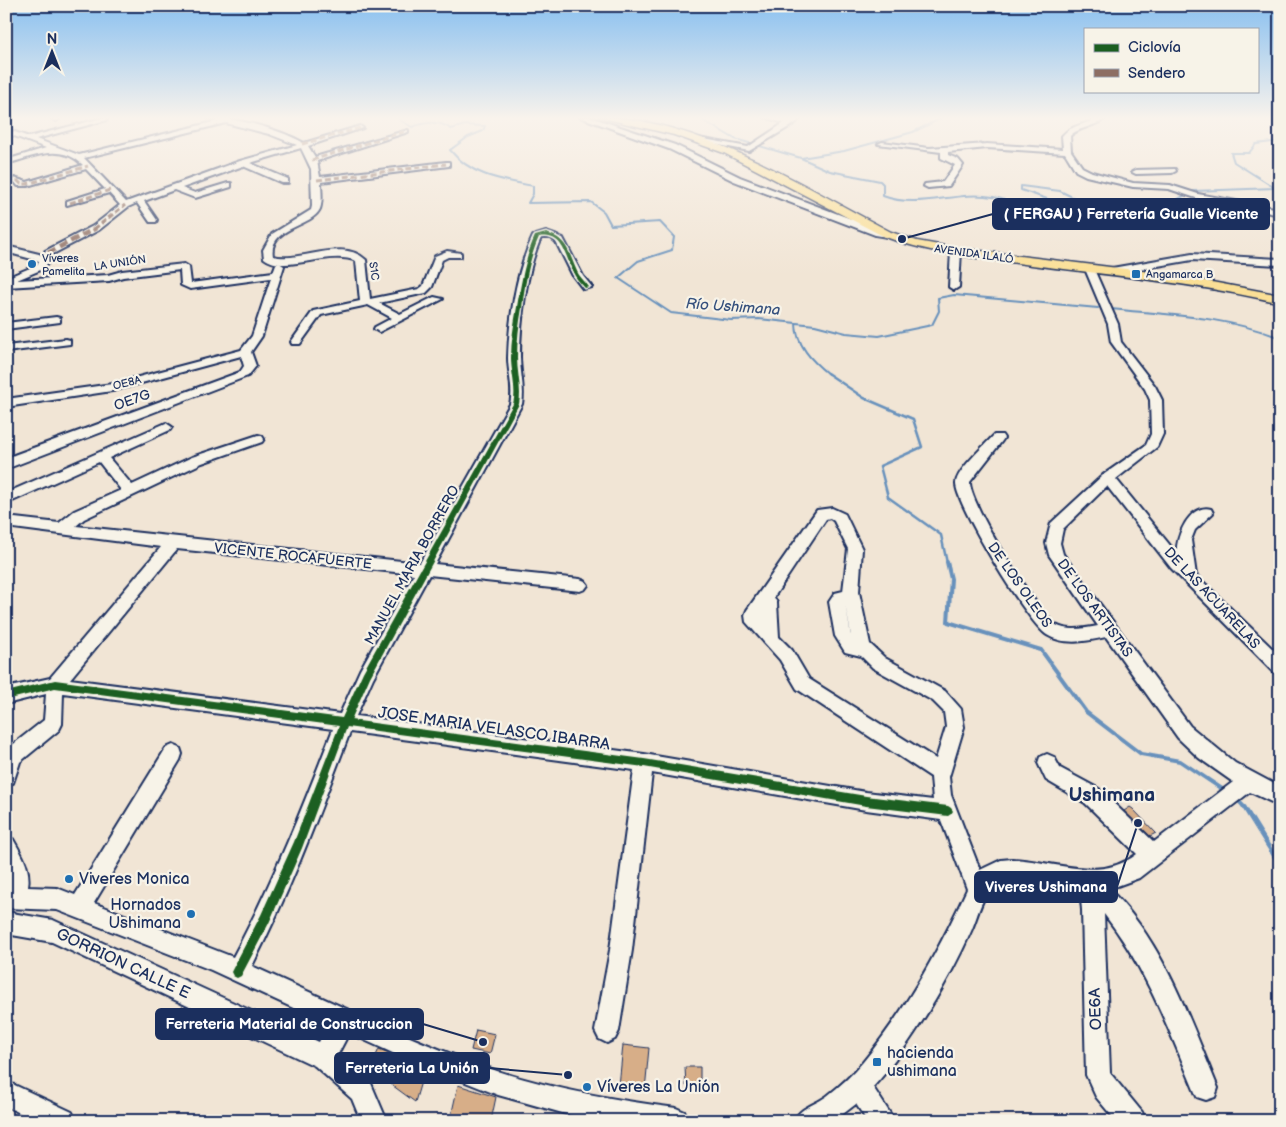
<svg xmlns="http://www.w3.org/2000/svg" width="1286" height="1127" font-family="'Balsamiq Sans',sans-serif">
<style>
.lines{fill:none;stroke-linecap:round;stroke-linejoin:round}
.stream-far3{stroke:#6891bc;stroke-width:2}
.stream-far2{stroke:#6891bc;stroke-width:2.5}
.stream-far1{stroke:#6891bc;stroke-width:4}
.stream{stroke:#6891bc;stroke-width:4.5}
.building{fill:#d7ae88;stroke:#1b2f5e}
.minor-casing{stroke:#1b2f5e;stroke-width:4}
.major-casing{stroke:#1b2f5e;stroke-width:3}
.minor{fill:#f7f3e8;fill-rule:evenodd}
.major{fill:#fadf96;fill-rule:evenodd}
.quiet-far1{stroke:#8d6e63;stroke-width:3;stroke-dasharray:6 3;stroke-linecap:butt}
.quiet{stroke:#8d6e63;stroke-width:4.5;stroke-dasharray:8 4.5;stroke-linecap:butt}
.cycleway-casing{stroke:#f7f3e8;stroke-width:3}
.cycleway{fill:#1b5e20;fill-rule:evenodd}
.poi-dot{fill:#1f6fb2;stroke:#f7f3e8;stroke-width:2}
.labels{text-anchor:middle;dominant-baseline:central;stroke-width:4.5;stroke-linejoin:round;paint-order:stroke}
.far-street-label{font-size:11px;fill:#1b2f5e;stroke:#f7f3e8}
.far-poi-label{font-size:11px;fill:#1b2f5e;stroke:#f7f3e8;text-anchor:start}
.street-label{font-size:14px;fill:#1b2f5e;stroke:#f7f3e8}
.water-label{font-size:15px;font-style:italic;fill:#35507d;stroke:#f7f3e8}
.near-street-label{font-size:16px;fill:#1b2f5e;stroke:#f7f3e8}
.near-poi-label{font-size:16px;fill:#1b2f5e;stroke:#f7f3e8;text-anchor:start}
.near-quarter-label{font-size:19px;font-weight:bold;fill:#1b2f5e;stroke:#f7f3e8}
.leader{fill:none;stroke:#1b2f5e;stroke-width:2}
.callout-dot{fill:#1b2f5e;stroke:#f7f3e8;stroke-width:2}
.callout{fill:#1b2f5e;stroke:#1b2f5e;stroke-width:2}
.callout-label{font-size:15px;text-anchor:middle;font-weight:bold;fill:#fff}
</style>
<rect width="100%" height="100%" fill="#f1e5d5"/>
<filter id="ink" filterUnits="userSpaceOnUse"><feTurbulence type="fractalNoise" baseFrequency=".02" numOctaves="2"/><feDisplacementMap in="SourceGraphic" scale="10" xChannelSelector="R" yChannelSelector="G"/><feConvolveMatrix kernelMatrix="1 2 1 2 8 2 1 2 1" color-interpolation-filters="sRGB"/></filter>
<g filter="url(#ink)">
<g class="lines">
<g class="stream-far3">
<path d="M395,117L412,127C426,122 439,120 451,129L465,125L485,126L483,131L468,137L450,150C471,176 502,180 533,186V194L528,203L591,202L604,212L611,225L660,222L674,237L672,250L638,261L618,278L671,313L731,320L759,319L815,325L846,333L879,336L932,325L939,311L938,298L954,295L1098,308"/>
<polyline points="697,117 735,139 801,158 844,151 913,132 944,117"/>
<path d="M801,158L830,171L880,181L883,184V196C920,210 956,190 993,197C1014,201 1037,213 1057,206L1053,201L1021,190V186L1060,191L1101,211L1112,213L1169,204L1193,191L1275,188L1234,162L1231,153H1249L1256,144L1280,141"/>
<path d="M1110,309C1168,315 1226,316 1280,338"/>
<path d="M796,323C796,345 812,361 828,374"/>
</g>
<polyline class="stream-far2" points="827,373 864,398 913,419 922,447 880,466 888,497 941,535 947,563"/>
<g class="stream-far1">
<polyline points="947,562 951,579 948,622 1041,650 1086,712 1141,754 1180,761 1225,791"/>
<polyline points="1236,798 1245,808"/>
</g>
<polyline class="stream" points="1244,807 1280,865"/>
</g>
<g class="building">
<polygon points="1130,807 1133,809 1156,833 1150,836 1124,811"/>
<polygon points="476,1030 495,1034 490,1054 471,1050"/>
<polygon points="623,1045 649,1048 645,1090 619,1086"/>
<polygon points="379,1049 425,1068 415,1102 370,1069"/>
<polygon points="685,1067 700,1067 700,1086 686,1086"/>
<polygon points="458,1085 496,1097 491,1121 450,1121"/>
</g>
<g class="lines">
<defs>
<g id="minor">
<polygon points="49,117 58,117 59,119 56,121"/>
<path d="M106,117L107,120L36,139L79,155L217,121L206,117C233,117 280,129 304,143L360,126L363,128L308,146L315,157L408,130V132L317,161L320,177L446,162H449V166L321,182C321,190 323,201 320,209C312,227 268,227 273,256C302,263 342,237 366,260L370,299L419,289L423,286L435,256L447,251L461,253V257H448L442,260L432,287L426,293L379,303L400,314L434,297L443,299L379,332L374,329L375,327L392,318L368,305L321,315L300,344H292L291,342L313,311L360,301L356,261C329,249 285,275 264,258L263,250L272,234L311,210L312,206L311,169L301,148L250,163L288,179V183H282L243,166L182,188L195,193L228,183H231V187L195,198L174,190L144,201L157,220L156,222H150L137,203L128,207L99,230L51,255H45V251L93,226L120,205L109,193L67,205V201L105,189L86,169L27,186H18L13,180L14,178L27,182L83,165C60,142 33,157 6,164V160L46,148L6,133V129L29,137ZM226,123L269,134L297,145L240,161L126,202L84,158Z"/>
<polygon points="580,117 590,117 675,145 740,177 891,234 887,237 875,235 734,181 669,149"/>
<polygon points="764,117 789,120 794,117 802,117 794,124 749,151 694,140 698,138 748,147 784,123"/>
<path d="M1100,117H1108C1096,127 1078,127 1070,136L1071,151L1082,167L1092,172L1133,183L1170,185L1198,194L1280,209V215L1196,198L1169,189L1133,187L1086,176L1076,171L1065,153L987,148L948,152V155L958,159L963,165L949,186L928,188L924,186L925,184L943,182L955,165L941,158V152L878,144L882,142L929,148L987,144L1063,149L1062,136C1072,124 1087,125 1100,117Z"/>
<polygon points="1175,169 1176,171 1172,173 1136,174 1132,172 1136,170"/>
<path d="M546,232L563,238L583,276L592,287L583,289L573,276L556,242L551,238H541C526,271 520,322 520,357C520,373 525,389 522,404L435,564L580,579L585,581L588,585L585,589L580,591L429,575L373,678L356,716L644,754L866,792L933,800L931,777L797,689L780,660L746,622L745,615L747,610L817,510L832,508L845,514L862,549L859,592L870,644L885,658L945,691L961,709L964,727L949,777L951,795L980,870L1001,860L1012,859C1056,861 1099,883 1137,854L1085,803L1046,780L1038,763L1040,757L1047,754L1054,757L1060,768L1099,789L1154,842L1233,782L1199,758L1178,738L1106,637C1087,641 1065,646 1047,635C1029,625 954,502 956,483C957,470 985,445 994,435H1002L1004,438L1002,441L970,482C969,504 1037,612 1056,625C1067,632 1086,628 1098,626L1049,555L1046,543L1051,523L1103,475L1146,445L1151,434L1150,400L1145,389L1111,342L1108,324L1085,269L1093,267L1118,324L1121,342L1155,386L1162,400L1163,434L1157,447L1116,479L1177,554C1175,537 1190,503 1211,509L1213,513L1195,530L1191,540L1196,575L1280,656V674L1274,672L1171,568L1107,486L1063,529L1060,543L1063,554L1190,726L1235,763L1280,787V806L1250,792L1139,878L1109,889C1163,941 1190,1020 1218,1088L1215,1097L1206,1100L1197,1097C1170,1033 1147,969 1104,914L1110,1073L1142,1112L1146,1121H1116L1096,1097L1086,1075L1082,910L1080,889C1058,886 1021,874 1001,881C984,887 978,915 972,929C951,978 909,1048 873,1087L895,1121H867L856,1104L834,1121H794C800,1107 815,1105 827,1096C840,1086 852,1075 863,1062C906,1010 939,950 967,889L941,820L866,810L652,773L632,950L619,1031L615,1039L607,1043L599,1039L595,1031L610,950L634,770L350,732C320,811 291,890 252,966C333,1002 413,1042 497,1071C556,1090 616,1100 676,1108L685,1112L689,1121H591L498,1095L395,1054L349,1033L338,1054L370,1081L387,1121H361L352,1099L315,1066L52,942L6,934V912L53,920L319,1042L328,1024L211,970L57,910L6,908V886L9,875L6,868V836L13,839C22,855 31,868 28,887L57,888L75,895L166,748L173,745L180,748L182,754L180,760L94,903L233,957C272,884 303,807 333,729L63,693L62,724L59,730L20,762L13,783L6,786V750L44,720L46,694L6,704V688L50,678L161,547L6,527V517L59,523L74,511L121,490L99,462L6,504V493L166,423L172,427L170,430L109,458L132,485L192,457L258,435L262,436L264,439L262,442L202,463L84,519L76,526L420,563L510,404C514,389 508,373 508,358C509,319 516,271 533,236ZM830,518L834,521L848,549L843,591L835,593L829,602L835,636L845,652L861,656L873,668L933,701L944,712L946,727L936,759L809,679L792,650L779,637L777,603L774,597L826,519ZM177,549L414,574L360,670L340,714L70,679ZM845,603L851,635V634Z"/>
<polygon points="6,246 39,254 50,260 43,269 17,280 108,275 122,271 184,264 189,267 191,283 273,272 276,264 279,263 284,266 262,336 251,352 256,366 248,376 6,469 6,459 14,455 240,372 244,366 241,356 112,391 6,407 6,399 112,384 241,350 252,336 271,278 190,289 181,285 180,270 123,277 109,281 6,287 6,278 37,265 39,261 6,252"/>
<polygon points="956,248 961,251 959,287 954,290 949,287 951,251"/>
<polygon points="1192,254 1280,259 1280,265 1192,260 1112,274 1107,271 1112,268"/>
<polygon points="56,317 60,318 60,322 6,329 6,323"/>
<polygon points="66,339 70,340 70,344 6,352 6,346"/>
<polygon points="6,1081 72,1112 76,1121 36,1121 6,1106"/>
</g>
<path id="major" d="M599,117C695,117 807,188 891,232L917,241L956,248L1175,275L1280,295V303C1193,282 1105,275 1017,263C972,257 926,253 883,236L724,153L674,135Z"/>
</defs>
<use href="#minor" class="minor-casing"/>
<use href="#major" class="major-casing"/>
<use href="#minor" class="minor"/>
<use href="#major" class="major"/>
<g class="quiet-far1">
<polyline points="302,144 360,128"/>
<polyline points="312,160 406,131"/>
<polyline points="17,180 21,184 27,184 88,166"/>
<polyline points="317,180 446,164"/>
<polyline points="70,203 110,190"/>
<polyline points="94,229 125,205"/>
</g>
<polyline class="quiet" points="48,253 96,228"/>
<defs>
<path id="cycleway" d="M546,233C570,239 569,257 579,275C582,279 586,283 589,287L585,288C582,284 578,281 575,276C565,258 565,233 539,237C529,259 525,284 522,308C519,325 517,341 517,358C517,373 522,389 519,404L370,677L351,720L644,759L866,796L948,806L951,808L953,811L951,814L948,816L866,806L644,767L347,727L302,848L269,923L241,976L237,978L233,976L231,972L233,968L261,915L294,842L339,726L55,688L6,700V692L55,680L342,718L363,672L513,404C517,389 511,373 511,358C511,341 514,324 517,307C521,283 525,258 535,236Z"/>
</defs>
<use href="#cycleway" class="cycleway-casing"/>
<use href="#cycleway" class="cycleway"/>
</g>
</g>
<linearGradient id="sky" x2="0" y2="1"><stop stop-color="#89c0f0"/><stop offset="0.43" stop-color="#f9f3ec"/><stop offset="1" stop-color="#f9f3ec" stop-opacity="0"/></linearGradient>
<rect width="1286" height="275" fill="url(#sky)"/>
<g class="poi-dot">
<circle cx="32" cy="264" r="5"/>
<rect x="1131" y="269" width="10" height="10" rx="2.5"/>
<circle cx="69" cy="879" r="5"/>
<circle cx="191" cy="914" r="5"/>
<rect x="872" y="1057" width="10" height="10" rx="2.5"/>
<circle cx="587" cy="1087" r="5"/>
</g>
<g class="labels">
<g class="far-street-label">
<text transform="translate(974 254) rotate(8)">AVENIDA ILALÓ</text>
<text transform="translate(120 263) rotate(-9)">LA UNIÓN</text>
<text transform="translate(374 271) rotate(82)">S1C</text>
<text transform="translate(127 383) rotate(-14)">OE8A</text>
</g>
<g class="far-poi-label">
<text x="42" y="258">Víveres<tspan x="42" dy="13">Pamelita</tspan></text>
<text x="1146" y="274">Angamarca B</text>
</g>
<g class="street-label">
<text transform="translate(132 400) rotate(-20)">OE7G</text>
<text transform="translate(293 556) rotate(6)">VICENTE ROCAFUERTE</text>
<text transform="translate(412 565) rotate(-61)">MANUEL MARIA BORRERO</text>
<text transform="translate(1020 585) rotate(55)">DE LOS OLEOS</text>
<text transform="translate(1212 598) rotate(47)">DE LAS ACUARELAS</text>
<text transform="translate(1095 608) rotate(54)">DE LOS ARTISTAS</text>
</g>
<g class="water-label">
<text transform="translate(733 307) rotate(4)">Río Ushimana</text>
</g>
<g class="near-street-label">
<text transform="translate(494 729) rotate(8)">JOSE MARIA VELASCO IBARRA</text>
<text transform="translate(123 964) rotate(25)">GORRION CALLE E</text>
<text transform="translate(1096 1009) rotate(-92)">OE6A</text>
</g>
<g class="near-poi-label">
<text x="79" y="879">Viveres Monica</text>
<text x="181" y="905" text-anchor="end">Hornados<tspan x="181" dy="18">Ushimana</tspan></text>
<text x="887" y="1053">hacienda<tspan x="887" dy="18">ushimana</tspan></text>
<text x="597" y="1087">Víveres La Unión</text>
</g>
<g class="near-quarter-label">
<text x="1112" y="795">Ushimana</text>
</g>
</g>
<path class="leader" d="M902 239L993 214M1138 823L1117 887M483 1042L423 1024M568 1075L489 1068"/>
<g class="callout-dot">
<circle cx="902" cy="239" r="5"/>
<circle cx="1138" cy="823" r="5"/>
<circle cx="483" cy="1042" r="5"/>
<circle cx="568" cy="1075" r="5"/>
</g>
<g class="callout">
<rect x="993" y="199" width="276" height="30" rx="5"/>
<rect x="975" y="872" width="142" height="30" rx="5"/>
<rect x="156" y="1009" width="267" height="30" rx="5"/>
<rect x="335" y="1053" width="154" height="30" rx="5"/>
</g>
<g class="callout-label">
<text x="1131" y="219">( FERGAU ) Ferretería Gualle Vicente</text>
<text x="1046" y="892">Viveres Ushimana</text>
<text x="289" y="1029">Ferreteria Material de Construccion</text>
<text x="412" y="1073">Ferreteria La Unión</text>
</g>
<rect width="1286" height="1127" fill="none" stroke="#f7f3e8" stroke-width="25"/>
<rect x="12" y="12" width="1261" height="1102" fill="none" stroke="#1b2f5e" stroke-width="2" filter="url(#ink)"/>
<rect x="1084" y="28" width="175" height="65" fill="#f7f3e8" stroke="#9fa5b1"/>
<rect x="1094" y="44" width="25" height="8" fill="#1b5e20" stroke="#9fa5b1"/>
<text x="1128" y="52" font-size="15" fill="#1b2f5e">Ciclovía</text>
<rect x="1094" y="69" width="25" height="8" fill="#8d6e63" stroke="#9fa5b1"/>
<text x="1128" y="78" font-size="15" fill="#1b2f5e">Sendero</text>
<g transform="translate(52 52)" stroke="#f7f3e8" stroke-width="4" paint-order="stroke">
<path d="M0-4L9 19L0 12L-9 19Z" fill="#1b2f5e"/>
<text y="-8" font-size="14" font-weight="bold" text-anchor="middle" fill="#1b2f5e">N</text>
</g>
</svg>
